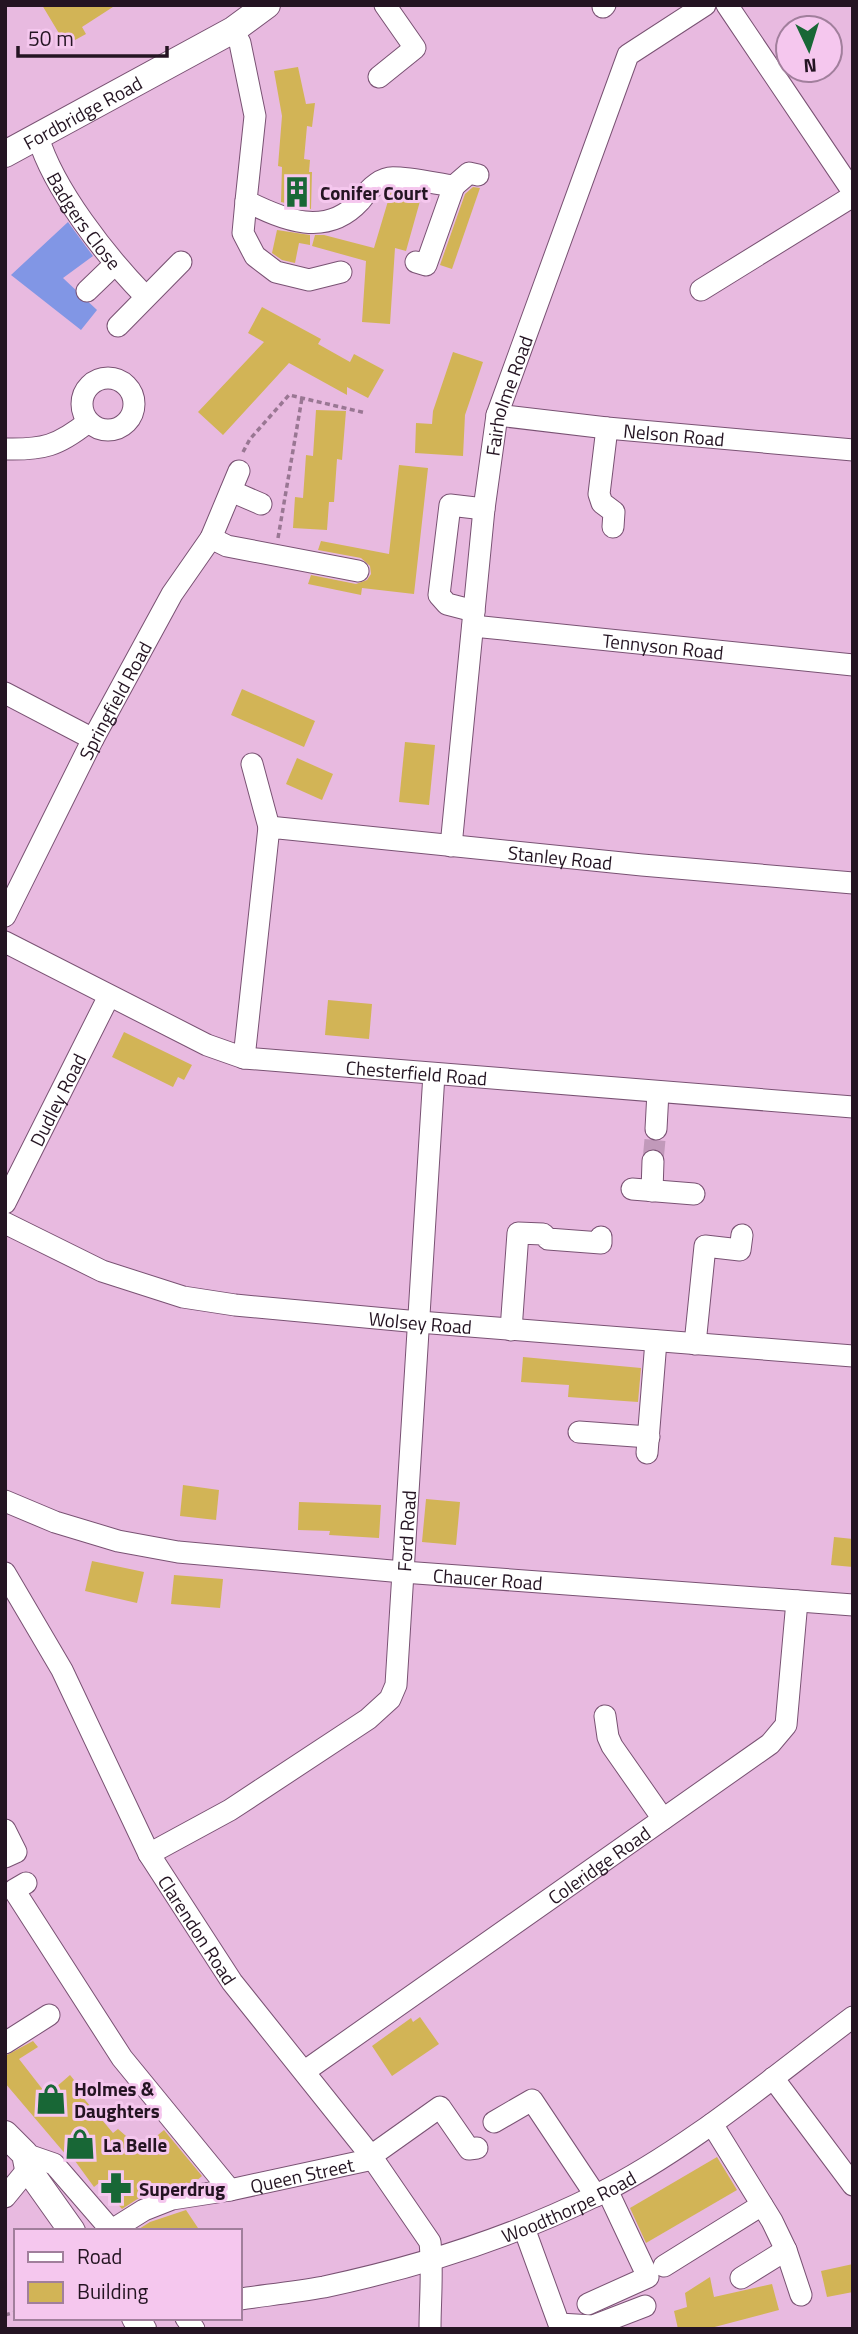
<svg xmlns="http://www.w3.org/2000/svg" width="858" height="2334" font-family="'Titillium Web',sans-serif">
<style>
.green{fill:#8196e5}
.building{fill:#d2b456}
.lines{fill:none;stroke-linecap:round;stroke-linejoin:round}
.minor-tunnel{stroke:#c199ba;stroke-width:21;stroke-dasharray:21 10;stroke-linecap:butt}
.minor-casing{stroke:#795273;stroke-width:23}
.major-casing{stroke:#795273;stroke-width:28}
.path{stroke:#997793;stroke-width:3.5;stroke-dasharray:5 3.5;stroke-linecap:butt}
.minor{stroke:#fff;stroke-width:21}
.major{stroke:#fff;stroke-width:26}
.labels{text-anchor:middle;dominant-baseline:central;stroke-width:6;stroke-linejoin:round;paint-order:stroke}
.street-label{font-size:19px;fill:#241422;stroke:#f5c7ee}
.poi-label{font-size:19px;font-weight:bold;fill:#241422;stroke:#f5c7ee;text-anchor:start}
</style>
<rect width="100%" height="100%" fill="#e8bae0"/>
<polygon class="green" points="68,222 93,256 63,278 97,310 81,330 11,275"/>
<g class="building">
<polygon points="42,5 116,5 82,27 86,34 66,45"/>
<polygon points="298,67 306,104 315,103 312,127 307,126 304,159 310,160 309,172 312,172 311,209 281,202 282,167 278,166 282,116 274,71"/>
<polygon points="473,187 480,188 452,269 440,265 465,194"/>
<polygon points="391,191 422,194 406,251 395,248 390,324 362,322 366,261 312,246 315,235 324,235 374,248"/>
<polygon points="277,230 310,235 310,245 299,243 295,263 282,260 272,253"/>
<polygon points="262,307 321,339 318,344 350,362 354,354 384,370 368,398 347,387 347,395 289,363 223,435 198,412 264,342 248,333"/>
<polygon points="453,352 483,362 465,415 463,456 415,453 416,423 432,424 433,411"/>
<polygon points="316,410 346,411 342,460 337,459 334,502 329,502 327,530 293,528 295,497 303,498 306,455 313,456"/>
<polygon points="399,465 428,468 414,594 362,588 361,595 308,584 311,575 356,584 367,580 371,574 370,566 361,558 318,550 321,541 389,554"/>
<polygon points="242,689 315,721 304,747 231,715"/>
<polygon points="405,742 435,745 429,805 399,802"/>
<polygon points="297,758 333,774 322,800 286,784"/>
<polygon points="328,1000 372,1004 369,1039 325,1035"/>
<polygon points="124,1032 192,1065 184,1080 178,1077 173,1087 112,1057"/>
<polygon points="523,1357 641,1368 638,1402 568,1397 569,1385 521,1382"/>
<polygon points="183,1485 219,1490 216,1520 180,1516"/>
<polygon points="426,1499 460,1502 456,1545 422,1542"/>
<polygon points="299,1502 381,1505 379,1538 329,1535 330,1531 298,1530"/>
<polygon points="834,1537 853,1539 853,1567 831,1565"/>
<polygon points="92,1561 144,1572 137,1603 85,1591"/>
<polygon points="174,1575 223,1579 220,1608 171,1604"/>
<polygon points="420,2017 439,2044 392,2076 372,2046 411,2018 413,2022"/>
<polygon points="33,2041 38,2047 19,2059 47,2095 70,2075 83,2091 80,2094 113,2133 118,2129 141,2149 164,2130 202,2176 195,2182 167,2187 139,2198 122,2209 99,2183 94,2187 70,2154 67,2156 5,2083 5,2056"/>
<polygon points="717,2157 737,2190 646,2243 630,2208"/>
<polygon points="186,2210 200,2231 140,2231 139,2229 150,2222"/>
<polygon points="853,2264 853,2292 827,2297 821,2271"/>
<polygon points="710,2277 714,2297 772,2284 779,2310 707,2329 678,2329 674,2311 687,2307 685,2293"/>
</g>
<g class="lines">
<polyline class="minor-tunnel" points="653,1161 656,1129"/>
<defs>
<g id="minor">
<polyline points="727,5 853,192"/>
<polyline points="603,7 605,5"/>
<path d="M233,30L240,43L255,116L246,201C284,220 326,238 360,201C367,192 377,180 389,178C402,176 438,184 454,186L426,265L416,262"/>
<polyline points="379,77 415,48 385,5"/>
<path id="s1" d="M38,137C54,190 106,256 145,296"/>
<polyline points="454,186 469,173 478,175"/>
<polyline points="246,201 243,233 255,256 276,272 309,280 341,272"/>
<polyline points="701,290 853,196"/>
<polyline points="87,291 114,265"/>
<polyline points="118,326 181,262"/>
<circle cx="108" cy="404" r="26"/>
<path id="s2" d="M497,415L607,428L853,450"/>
<polyline points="607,428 599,494 602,503 614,512 613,527"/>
<path d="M5,449C43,450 58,446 88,422"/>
<polyline points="231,491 261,504"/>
<polyline points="211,538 227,546 358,571"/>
<polyline points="474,611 447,604 439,595 450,505 484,509"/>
<path id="s3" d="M473,626L853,665"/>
<polyline points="5,693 93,739"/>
<polyline points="252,764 269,827"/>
<path id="s4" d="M451,846L484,509L497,415L628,55L705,5"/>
<path id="s5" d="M5,916L93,739L172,594L211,538L239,471"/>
<path id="s6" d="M5,942L207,1045L244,1058L853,1107"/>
<path id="s7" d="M244,1058L269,827L642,865L853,883"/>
<polyline points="656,1129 658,1092"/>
<polyline points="632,1189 694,1194"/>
<polyline points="652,1191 653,1161"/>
<path id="s8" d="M5,1203L109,996"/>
<path id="s9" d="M5,1223L102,1271L183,1297L235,1305L419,1322L853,1356"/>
<polyline points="511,1330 518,1233 543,1234 548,1239 601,1243 601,1237"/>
<polyline points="695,1344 705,1246 740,1250 742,1235"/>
<polyline points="579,1432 649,1437"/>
<polyline points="647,1453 656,1341"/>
<path id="s10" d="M5,1501L55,1522L118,1541L178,1552L403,1572L853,1605"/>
<path id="s11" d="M5,1573L62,1670L149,1854L232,1982L371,2156L430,2242C433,2270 430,2300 430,2329"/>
<polyline points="605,1716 608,1737 612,1746 663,1819"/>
<polyline points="5,1830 16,1852 5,1857"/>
<path id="s12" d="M149,1854L230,1810L368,1719L390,1699L396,1685L434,1074"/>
<polyline points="26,1883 14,1890 122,2058 230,2190"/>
<polyline points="5,2043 49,2015"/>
<path id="s13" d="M305,2071L770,1744L786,1725L797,1601"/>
<polyline points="773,2078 853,2185"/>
<polyline points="494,2122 532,2100 596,2196"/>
<polyline points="712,2124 772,2221 786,2250 801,2295"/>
<polyline points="25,2154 54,2164 112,2231"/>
<polyline points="371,2156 440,2107 469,2149 477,2148"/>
<polyline points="5,2197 28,2169"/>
<polyline points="524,2228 559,2324 593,2326 645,2306"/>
<path id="s14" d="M112,2230L144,2210L172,2199L230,2190L373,2159"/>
<polyline points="664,2266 762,2205"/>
<polyline points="741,2278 786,2250"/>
<path id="s15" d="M240,2299C268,2295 296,2292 324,2287C417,2267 510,2238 595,2196C689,2149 770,2079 853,2017"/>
<polyline points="588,2304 648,2277 607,2190"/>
<polyline points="186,2318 194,2329"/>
</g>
<g id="major">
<path id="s16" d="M5,154L233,30L267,5"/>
<polyline points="5,2134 25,2154 28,2169 72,2231"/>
<polyline points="135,2318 143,2329"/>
</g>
</defs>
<use href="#minor" class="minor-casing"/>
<use href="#major" class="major-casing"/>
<g class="path">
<polyline points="243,452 250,439 289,395 366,413"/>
<polyline points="278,538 302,398"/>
<polyline points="5,2315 16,2312"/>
</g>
<use href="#minor" class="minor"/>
<use href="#major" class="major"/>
</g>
<defs>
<symbol id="building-bare" viewBox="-9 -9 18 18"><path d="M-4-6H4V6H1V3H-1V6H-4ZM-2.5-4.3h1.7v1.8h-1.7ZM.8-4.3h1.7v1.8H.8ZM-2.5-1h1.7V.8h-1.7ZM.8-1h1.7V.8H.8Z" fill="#186736" stroke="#f5c7ee" stroke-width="2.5" paint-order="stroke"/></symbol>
<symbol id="shop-bare" viewBox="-9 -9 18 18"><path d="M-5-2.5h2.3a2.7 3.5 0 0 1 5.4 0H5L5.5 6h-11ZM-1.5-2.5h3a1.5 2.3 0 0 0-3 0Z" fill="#186736" stroke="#f5c7ee" stroke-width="2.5" paint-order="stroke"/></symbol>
<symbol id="pharmacy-bare" viewBox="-9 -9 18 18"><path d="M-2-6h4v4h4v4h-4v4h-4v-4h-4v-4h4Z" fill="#186736" stroke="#f5c7ee" stroke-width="2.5" paint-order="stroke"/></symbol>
</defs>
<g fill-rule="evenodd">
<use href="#building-bare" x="275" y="170" width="44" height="44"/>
<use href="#shop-bare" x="29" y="2077" width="44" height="44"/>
<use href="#shop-bare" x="58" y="2122" width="44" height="44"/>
<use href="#pharmacy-bare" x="94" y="2166" width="44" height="44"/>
</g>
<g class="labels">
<g class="street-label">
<text stroke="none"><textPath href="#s16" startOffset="88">Fordbridge Road</textPath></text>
<text stroke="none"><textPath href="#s1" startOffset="96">Badgers Close</textPath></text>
<text stroke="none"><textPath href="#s4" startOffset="455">Fairholme Road</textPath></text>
<text stroke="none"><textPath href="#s2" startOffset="178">Nelson Road</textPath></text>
<text stroke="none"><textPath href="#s3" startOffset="191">Tennyson Road</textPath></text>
<text stroke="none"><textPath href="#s5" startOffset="242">Springfield Road</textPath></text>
<text stroke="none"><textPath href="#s7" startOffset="525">Stanley Road</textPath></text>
<text stroke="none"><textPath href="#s6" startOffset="439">Chesterfield Road</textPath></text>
<text stroke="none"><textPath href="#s8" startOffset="116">Dudley Road</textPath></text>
<text stroke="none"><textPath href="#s9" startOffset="432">Wolsey Road</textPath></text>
<text stroke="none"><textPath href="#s12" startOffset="457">Ford Road</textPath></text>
<text stroke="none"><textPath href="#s10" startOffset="492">Chaucer Road</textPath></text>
<text stroke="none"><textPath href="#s13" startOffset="359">Coleridge Road</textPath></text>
<text stroke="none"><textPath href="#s11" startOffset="406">Clarendon Road</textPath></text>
<text stroke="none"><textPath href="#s14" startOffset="200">Queen Street</textPath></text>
<text stroke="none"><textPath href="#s15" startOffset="343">Woodthorpe Road</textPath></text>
</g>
<g class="poi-label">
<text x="320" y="192">Conifer Court</text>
<text x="74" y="2088">Holmes &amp;<tspan x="74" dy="22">Daughters</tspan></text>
<text x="103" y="2144">La Belle</text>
<text x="139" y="2188">Superdrug</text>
</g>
</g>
<rect width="858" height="2334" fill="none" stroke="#241422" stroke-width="14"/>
<rect x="14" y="2229" width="228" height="91" fill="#f5c7ee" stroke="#a17f9c" stroke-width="2"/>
<rect x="28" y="2252" width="35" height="10" fill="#ffffff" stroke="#a17f9c" stroke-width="2"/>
<text x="77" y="2264" font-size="21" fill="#241422">Road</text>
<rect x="28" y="2282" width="35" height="21" fill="#d2b456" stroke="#a17f9c" stroke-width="2"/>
<text x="77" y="2299" font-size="21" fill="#241422">Building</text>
<g transform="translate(809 49) rotate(176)"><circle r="33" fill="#f5c7ee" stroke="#a17f9c" stroke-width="2"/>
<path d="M0-5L12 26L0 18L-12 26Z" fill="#186736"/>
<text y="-10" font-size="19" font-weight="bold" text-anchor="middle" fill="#241422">N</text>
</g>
<path d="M18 46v10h149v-10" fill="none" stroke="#241422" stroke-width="3.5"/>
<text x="28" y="46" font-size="21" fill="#241422" stroke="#f5c7ee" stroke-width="5" paint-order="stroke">50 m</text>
</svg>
